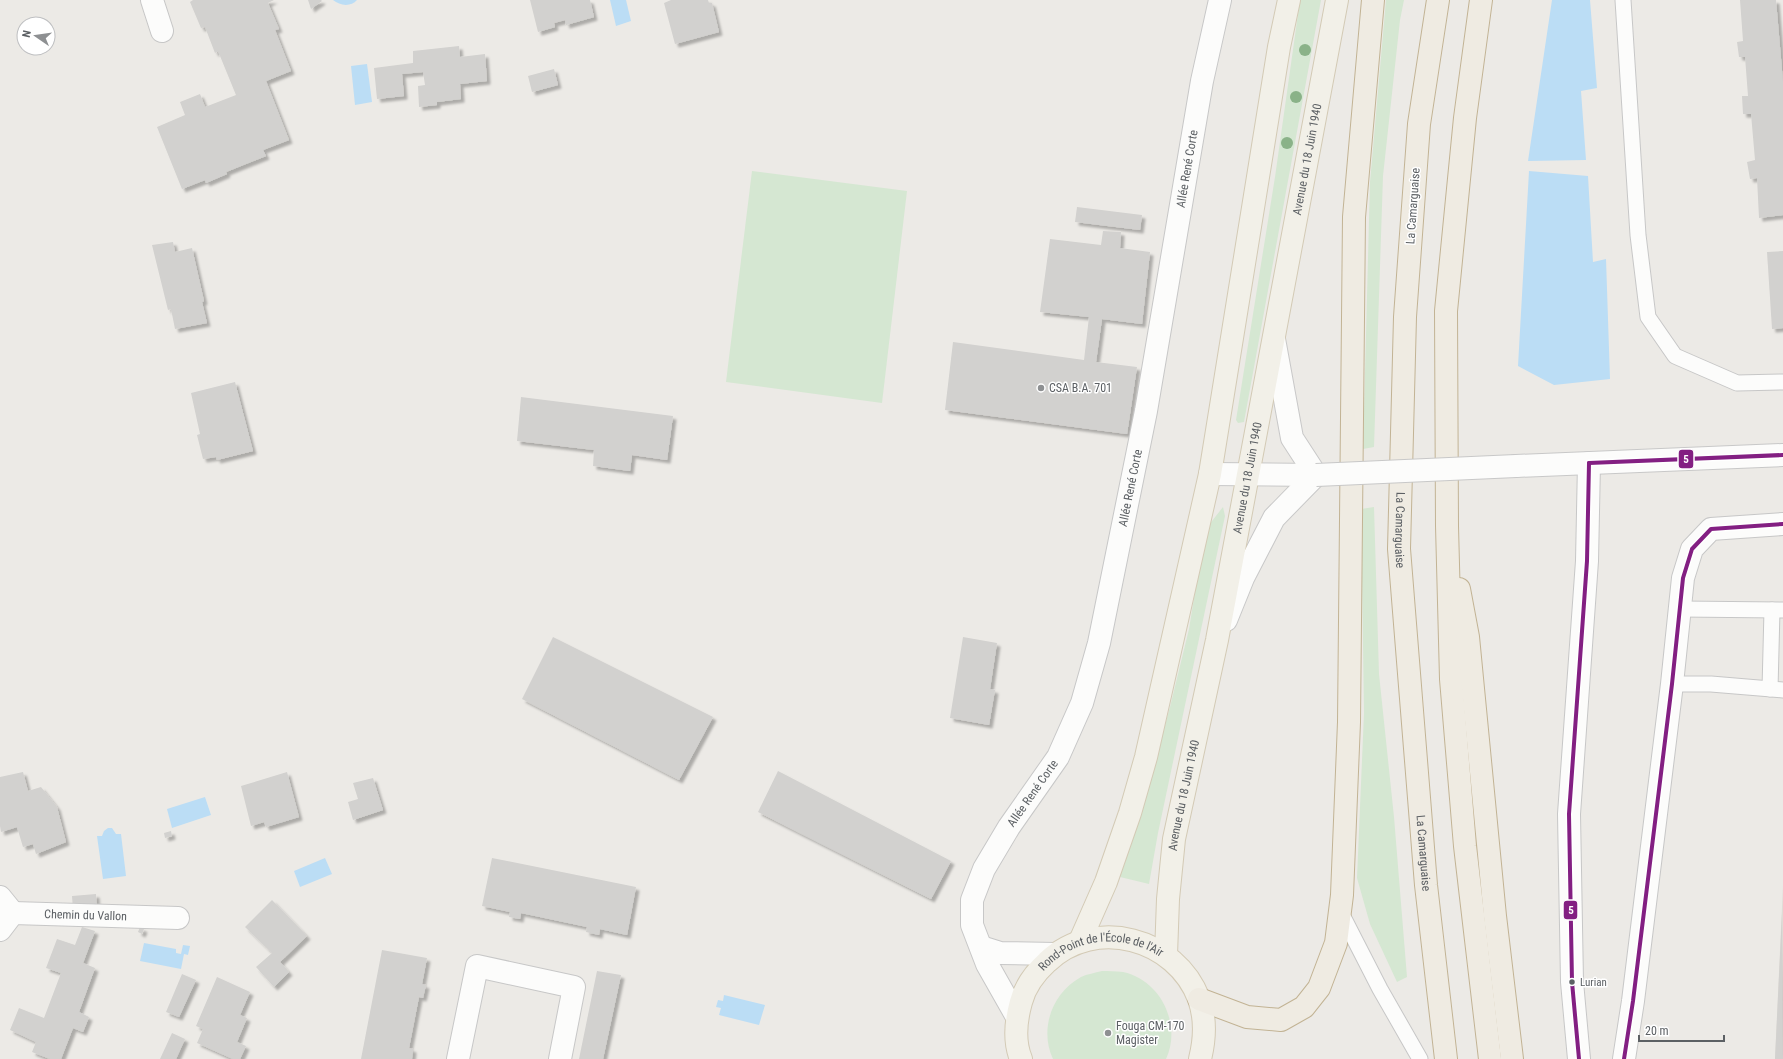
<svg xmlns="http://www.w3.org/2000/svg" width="1783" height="1059" font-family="'Roboto Condensed',sans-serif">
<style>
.education{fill:#dfdcd6}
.green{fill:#d5e7d2}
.water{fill:#bbddf5}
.building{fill:#d2d1cf;filter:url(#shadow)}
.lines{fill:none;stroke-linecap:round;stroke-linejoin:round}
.lane-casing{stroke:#c7c7c7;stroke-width:17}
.street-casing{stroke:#c7c7c7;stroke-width:24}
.secondary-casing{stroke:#c8c8c8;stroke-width:24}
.primary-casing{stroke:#d3cab5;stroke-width:24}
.highway-casing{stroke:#c2b394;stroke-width:24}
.lane{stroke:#fcfcfb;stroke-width:15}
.street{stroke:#fcfcfb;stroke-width:22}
.secondary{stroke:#fcfcfb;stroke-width:22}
.primary{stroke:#f2f0e8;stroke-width:22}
.highway{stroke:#efebe2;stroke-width:22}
.secondary-bridge-casing{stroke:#c8c8c8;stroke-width:24;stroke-linecap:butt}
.secondary-bridge{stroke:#fcfcfb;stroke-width:22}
.bus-1-casing{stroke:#fff;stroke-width:7}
.bus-1{stroke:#831f82;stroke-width:4}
.tree{fill:#8ab288}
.poi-dot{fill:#8e9092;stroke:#fff;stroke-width:1.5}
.bus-dot{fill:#5c6064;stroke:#fff;stroke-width:1.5}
.labels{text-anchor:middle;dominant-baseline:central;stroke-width:3;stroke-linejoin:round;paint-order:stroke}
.bus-label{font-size:11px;fill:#5c6064;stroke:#fff;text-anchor:start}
.street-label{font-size:12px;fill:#5c6064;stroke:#fff}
.poi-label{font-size:12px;fill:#5c6064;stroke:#fff;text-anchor:start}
.line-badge{stroke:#fff;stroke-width:1.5}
.badge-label{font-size:11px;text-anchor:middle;font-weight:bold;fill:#fff}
</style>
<defs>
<filter id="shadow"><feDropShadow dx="3.5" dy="3.5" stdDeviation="1" flood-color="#0004"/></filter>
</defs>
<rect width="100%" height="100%" fill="#eceae6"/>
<polygon class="education" points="1783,886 1783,1059 1775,1059"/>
<g class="green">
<polygon points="1300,0 1321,0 1244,422 1238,423 1236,420 1275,177"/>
<polygon points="1386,0 1404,0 1400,20 1383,176 1374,447 1363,449 1370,182"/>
<polygon points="752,171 907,191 882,403 726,382"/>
<polygon points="1223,507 1225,516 1158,833 1149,884 1120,877 1138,822 1170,707 1189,629 1205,530"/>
<polygon points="1374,507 1379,674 1394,817 1407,977 1397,982 1370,924 1357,878 1364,713 1361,509"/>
<path d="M1102,971C1108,971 1116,971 1123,972C1161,980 1182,1025 1166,1059H1053C1039,1029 1052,993 1081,977C1087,974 1095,973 1102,971Z"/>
</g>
<g class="water">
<path d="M333,0H357C351,7 340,6 333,0Z"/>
<polygon points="610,0 626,0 631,21 616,26"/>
<polygon points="1552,0 1590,0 1597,88 1581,91 1586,160 1528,161"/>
<polygon points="367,64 372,102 355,105 351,66"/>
<polygon points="1529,171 1588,176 1593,262 1606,259 1610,379 1554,385 1518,366"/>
<polygon points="205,797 211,815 172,828 167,809"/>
<polygon points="108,828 112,828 116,834 121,834 126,876 103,879 97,836 102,836 104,831"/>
<polygon points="325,858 332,874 300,887 294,871"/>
<polygon points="144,943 176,949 176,953 181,954 183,945 190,946 188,955 184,954 181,969 140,961"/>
<polygon points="724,995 765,1005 759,1025 719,1015 721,1008 716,1007 718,1000 723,1001"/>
</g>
<g class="building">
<polygon points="193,0 274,0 268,3 279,29 275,30 291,71 266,81 289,140 263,150 266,156 226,172 227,174 206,183 205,180 182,189 157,127 185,115 180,102 200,94 205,107 236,95 218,51 215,53 205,27 201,28 190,2"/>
<polygon points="308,0 321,0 322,1 311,9"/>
<polygon points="530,0 590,0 594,17 566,25 565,20 554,23 555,27 538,32"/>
<polygon points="671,0 708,0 709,3 712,3 719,32 675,44 664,3"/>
<polygon points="1740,0 1776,0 1783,82 1783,215 1759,218 1757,178 1750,179 1747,162 1755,160 1751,114 1743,114 1742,96 1748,96 1745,57 1739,57 1737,42 1743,41"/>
<polygon points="459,46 460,57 485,54 487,81 460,84 461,99 437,102 437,105 419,107 418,86 425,85 423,72 402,74 404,96 377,99 374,68 413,63 413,51"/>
<polygon points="554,69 558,85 532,92 528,76"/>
<polygon points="1077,207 1142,215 1140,230 1075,222"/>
<polygon points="1103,231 1121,232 1120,248 1150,252 1142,324 1102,319 1096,362 1137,367 1127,434 945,410 953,342 1084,360 1089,317 1040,312 1050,239 1101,245"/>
<polygon points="173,242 175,252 192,248 204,301 202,302 207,323 175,329 171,309 168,310 152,245"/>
<polygon points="1783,251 1783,328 1772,329 1767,252"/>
<polygon points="235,382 253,451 217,460 216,457 203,459 197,435 200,434 191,393"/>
<polygon points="521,397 673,416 667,460 632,455 630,471 593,466 594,450 517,441"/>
<polygon points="553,637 713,717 679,780 522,699"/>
<polygon points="963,637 997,643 990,689 995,690 989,725 950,718"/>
<polygon points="778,771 951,861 931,899 758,812"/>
<polygon points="23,772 28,791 41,787 57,807 66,842 36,854 33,844 23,847 17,827 1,832 0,826 0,777"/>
<polygon points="287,772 299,817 266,827 264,822 251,826 241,786"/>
<polygon points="373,778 383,810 353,820 348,802 358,799 353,783"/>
<polygon points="171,831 172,836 165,838 164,833"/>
<polygon points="492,858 636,887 627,935 600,929 599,935 586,932 587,927 521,913 520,919 509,917 510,912 482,906"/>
<polygon points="96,894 97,908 73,910 72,896"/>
<polygon points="272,900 307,936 280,962 289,972 274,987 256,967 272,953 245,927"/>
<polygon points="1782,913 1783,1059 1775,1059"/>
<polygon points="82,927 95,931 83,963 95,968 79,1012 89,1017 83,1032 73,1028 61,1059 50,1059 32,1052 36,1042 10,1030 19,1008 44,1018 61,973 46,968 57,939 75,945"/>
<polygon points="140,927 144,929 142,934 138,932"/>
<polygon points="382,950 427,958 422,984 426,985 423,998 419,997 409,1048 413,1049 412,1059 361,1059"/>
<polygon points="597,971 621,975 603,1059 579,1059"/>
<polygon points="182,974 196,980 179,1017 166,1012"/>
<polygon points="217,977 250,992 240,1015 247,1018 237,1042 246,1046 240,1059 233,1059 197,1043 203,1029 196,1026"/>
<polygon points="172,1033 185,1039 176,1059 160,1059"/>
</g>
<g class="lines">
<defs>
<g id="lane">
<polyline points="1623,0 1638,235 1648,317 1675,356 1737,383 1783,382"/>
<polyline points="1680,609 1783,610"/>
<polyline points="1672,684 1711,684 1783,690"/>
<polyline points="1770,689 1772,610"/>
<polyline points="1340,911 1380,989 1420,1059"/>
</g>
<g id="street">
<polyline points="152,0 162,31"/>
<polyline points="0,897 13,913"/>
<path id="s1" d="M0,930L13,913L178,918"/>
<polyline points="981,947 1000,953 1055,954"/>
<path id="s2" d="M1017,1017L987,964L972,925V900L984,869L1009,827L1058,757L1082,703L1099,643L1146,411L1202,81L1220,0"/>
<polyline points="458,1059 477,966 574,987 560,1059"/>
<polyline points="1579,1059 1572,982 1569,814 1587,561 1589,463"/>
<polyline points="1624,1059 1633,1001 1672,684 1683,578 1692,549 1711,529 1783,524"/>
</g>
<g id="secondary">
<polyline points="1274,339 1292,438 1316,475"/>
<polyline points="1516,466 1783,455"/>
<polyline points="1210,474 1316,475"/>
<polyline points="1226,620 1243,578 1274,518 1316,475"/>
</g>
<g id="primary">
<polyline points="1080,941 1106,882 1130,813 1146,757 1210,474 1279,47 1289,0"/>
<path id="s3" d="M1166,955L1168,899L1174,839L1217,640L1337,0"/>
<path id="s4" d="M1021,1059C1014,1042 1016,1020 1021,1002C1025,987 1035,973 1047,962C1095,916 1176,938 1199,999C1206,1019 1205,1039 1200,1059"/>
</g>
<g id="highway">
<path id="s5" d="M1438,0L1419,124L1405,317L1399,549L1426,885L1446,1059"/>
<polyline points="1481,0 1465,118 1446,311 1447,526 1451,679 1465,846 1490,1059"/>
<polyline points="1459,589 1468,637 1495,916 1512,1059"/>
<polyline points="1199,999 1247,1017 1281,1020 1304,1007 1319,988 1336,943 1342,895 1349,722 1354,217 1373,0"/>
</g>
</defs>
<use href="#lane" class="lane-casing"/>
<use href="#street" class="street-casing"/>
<use href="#secondary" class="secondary-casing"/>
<use href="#primary" class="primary-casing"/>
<use href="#highway" class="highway-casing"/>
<use href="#lane" class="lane"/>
<use href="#street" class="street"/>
<use href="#secondary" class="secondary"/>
<use href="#primary" class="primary"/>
<use href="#highway" class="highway"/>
<defs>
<polyline id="secondary-bridge" points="1316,475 1516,466"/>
</defs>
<use href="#secondary-bridge" class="secondary-bridge-casing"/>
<use href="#secondary-bridge" class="secondary-bridge"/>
<defs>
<g id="bus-1">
<polyline points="1589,463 1783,455"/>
<polyline points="1579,1059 1572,982 1569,814 1587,561 1589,463"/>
<polyline points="1624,1059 1633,1001 1672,684 1683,578 1692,549 1711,529 1783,524"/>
</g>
</defs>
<use href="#bus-1" class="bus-1-casing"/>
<use href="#bus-1" class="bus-1"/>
</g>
<g class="tree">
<circle cx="1305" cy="50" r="6"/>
<circle cx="1296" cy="97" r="6"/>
<circle cx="1287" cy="143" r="6"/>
</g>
<g class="poi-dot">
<circle cx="1041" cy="388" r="4"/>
<circle cx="1108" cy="1033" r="4"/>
</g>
<circle class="bus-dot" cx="1572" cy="982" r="3.5"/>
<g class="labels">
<g class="bus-label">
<text x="1580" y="982">Lurian</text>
</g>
<g class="street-label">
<text stroke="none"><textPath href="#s3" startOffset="809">Avenue du 18 Juin 1940</textPath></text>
<text stroke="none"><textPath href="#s2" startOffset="899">Allée René Corte</textPath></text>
<text transform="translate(1413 206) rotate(-86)">La Camarguaise</text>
<text stroke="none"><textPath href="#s3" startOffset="485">Avenue du 18 Juin 1940</textPath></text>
<text stroke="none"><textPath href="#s2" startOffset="575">Allée René Corte</textPath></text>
<text stroke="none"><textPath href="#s5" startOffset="532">La Camarguaise</textPath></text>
<text stroke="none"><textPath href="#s2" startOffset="251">Allée René Corte</textPath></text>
<text stroke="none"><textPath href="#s3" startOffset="161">Avenue du 18 Juin 1940</textPath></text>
<text stroke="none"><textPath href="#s5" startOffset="856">La Camarguaise</textPath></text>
<text stroke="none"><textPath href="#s1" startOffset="94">Chemin du Vallon</textPath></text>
<text stroke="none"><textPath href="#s4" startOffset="164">Rond-Point de l'École de l'Air</textPath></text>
</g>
<g class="poi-label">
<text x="1049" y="388">CSA B.A. 701</text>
<text x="1116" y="1026">Fouga CM-170<tspan x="1116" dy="14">Magister</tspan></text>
</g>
</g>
<g class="line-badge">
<rect x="1678" y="449" width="16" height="20" rx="4" fill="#831f82"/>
<rect x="1563" y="900" width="15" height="20" rx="4" fill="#831f82"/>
</g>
<g class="badge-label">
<text x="1686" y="463">5</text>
<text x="1571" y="914">5</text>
</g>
<g transform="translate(36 36) rotate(283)"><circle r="19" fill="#ffffff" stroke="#bebfc1"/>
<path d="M0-3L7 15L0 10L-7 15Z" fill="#8e9092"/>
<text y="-6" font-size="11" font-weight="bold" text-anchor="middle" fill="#5c6064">N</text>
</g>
<path d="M1639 1035v6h85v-6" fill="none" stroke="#5c6064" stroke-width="2"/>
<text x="1645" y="1035" font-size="12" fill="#5c6064" stroke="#ffffff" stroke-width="3" paint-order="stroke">20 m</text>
</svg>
